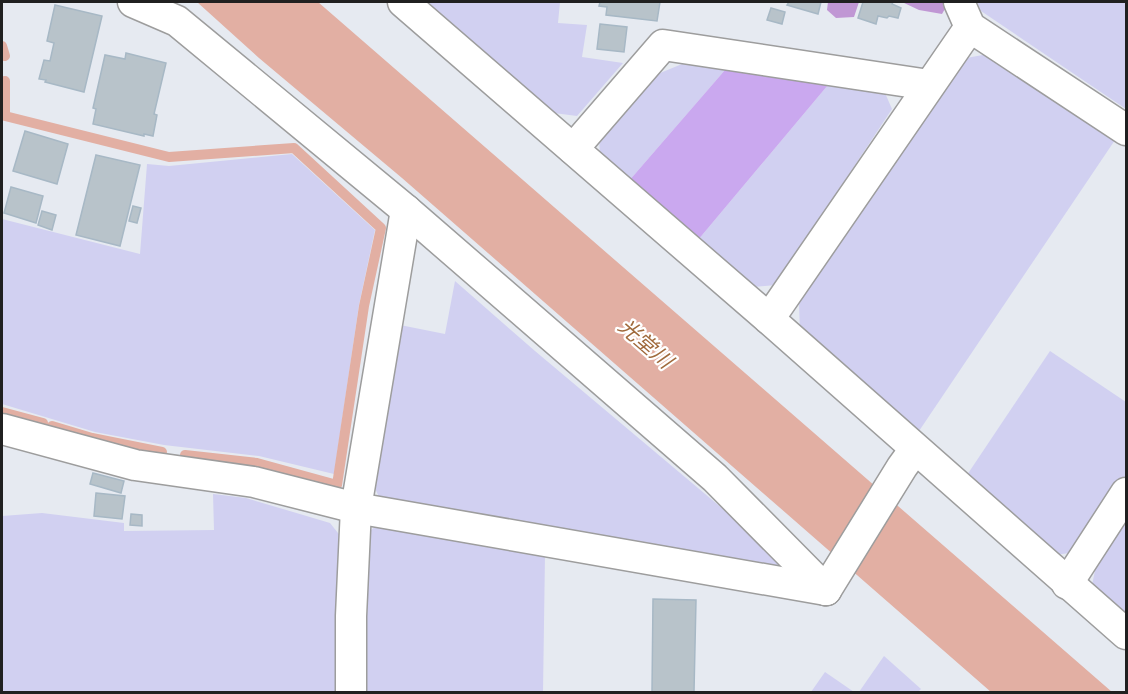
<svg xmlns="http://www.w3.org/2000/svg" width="1128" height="694" font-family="'Sofia Sans Condensed','Noto Sans JP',sans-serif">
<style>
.farmland{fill:#d1d0f1}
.grass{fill:#caa8ef}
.forest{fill:#c097d4}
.water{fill:#e2afa3}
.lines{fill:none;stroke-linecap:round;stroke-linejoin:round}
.stream{stroke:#e2afa3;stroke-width:10}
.building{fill:#b8c3ca;stroke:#a7b8c5;stroke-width:1.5}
.minor-casing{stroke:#9d9d9d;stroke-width:33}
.minor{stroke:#fff;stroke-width:30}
.labels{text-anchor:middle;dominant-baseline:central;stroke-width:4.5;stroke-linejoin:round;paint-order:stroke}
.water-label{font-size:21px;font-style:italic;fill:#a06a3c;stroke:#fff}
</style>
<rect width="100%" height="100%" fill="#e6eaf1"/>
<g class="farmland">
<polygon points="427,2 560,2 558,23 587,25 582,57 623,63 577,116 554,113"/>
<polygon points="977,2 1126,2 1126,109 981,11"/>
<polygon points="988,54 1115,140 917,434 800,334 799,303 961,59"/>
<polygon points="682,64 725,70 628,182 600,158 599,134 653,76"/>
<polygon points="828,85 885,93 892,109 776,285 754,287 698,240"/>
<polygon points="292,154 375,230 359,305 334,474 259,456 164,445 95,432 2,404 2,219 140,254 147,164 169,166"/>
<polygon points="455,281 535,351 786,562 783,570 379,497 373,484 400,325 445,334"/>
<polygon points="1050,351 1126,402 1126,477 1077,552 1055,555 967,475"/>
<polygon points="213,494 246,498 330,523 342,538 339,692 2,692 2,516 42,513 124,523 124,531 214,530"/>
<polygon points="1126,516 1126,616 1092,585 1097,561"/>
<polygon points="378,524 545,554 543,692 363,692 369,532"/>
<polygon points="884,656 921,689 918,692 859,692"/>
<polygon points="825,672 854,692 811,692"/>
</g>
<polygon class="grass" points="725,70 828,85 698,240 628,182"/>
<g class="forest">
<polygon points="828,2 859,2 854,17 836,18 827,10"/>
<polygon points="902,2 944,2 946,7 942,14 919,10"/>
</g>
<polygon class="water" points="197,2 318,2 1112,692 991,692 402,178 259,58"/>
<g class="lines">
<g class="stream">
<polyline points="2,46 5,56"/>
<polyline points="5,81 5,116 169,157 294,148 381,228 364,306 337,485 257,463 185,455"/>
<polyline points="2,412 43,423"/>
<polyline points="52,426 92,438 162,452"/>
</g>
</g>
<g class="building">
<polygon points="600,2 660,2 657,21 606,15 607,7 599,6"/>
<polygon points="789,2 821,2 818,14 787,5"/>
<polygon points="863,2 893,2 892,4 901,8 898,18 889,16 887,18 878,16 876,24 858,18"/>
<polygon points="55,5 102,16 84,92 45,82 46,80 39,79 44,60 50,61 54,43 47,41"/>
<polygon points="771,8 785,12 782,24 767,20"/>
<polygon points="600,24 627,27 624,52 597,49"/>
<polygon points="126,53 166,63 154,114 157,115 153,136 144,134 144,136 93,124 96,109 93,108 105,55 125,59"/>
<polygon points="25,131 68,144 57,184 13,171"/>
<polygon points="96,155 140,165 120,246 76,235"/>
<polygon points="11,187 43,196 36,223 4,213"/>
<polygon points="133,206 141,208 137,223 129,221"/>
<polygon points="42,211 56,215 52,230 38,225"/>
<polygon points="93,473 124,481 121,493 90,484"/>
<polygon points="96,493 125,496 122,519 94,516"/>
<polygon points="131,514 142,515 142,526 130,525"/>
<polygon points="653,599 696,600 694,692 652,692"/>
</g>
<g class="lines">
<defs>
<g id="minor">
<polyline points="133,2 177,21 406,210 715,478 826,590"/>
<polyline points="403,2 769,319 1126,634"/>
<polyline points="959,2 970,27 1126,130"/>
<polyline points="573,149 663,45 929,85"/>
<polyline points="769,319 970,27"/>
<polyline points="2,429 135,465 254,482 356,508 826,590"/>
<polyline points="1067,584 1126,493"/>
<polyline points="826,590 902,467 915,449"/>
<polyline points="351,692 351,616 356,508 406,210"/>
</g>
</defs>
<use href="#minor" class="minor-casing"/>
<use href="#minor" class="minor"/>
</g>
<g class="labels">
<g class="water-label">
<text transform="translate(645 344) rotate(41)">光堂川</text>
</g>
</g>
<rect width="1128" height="694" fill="none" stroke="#202020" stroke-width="6"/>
</svg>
